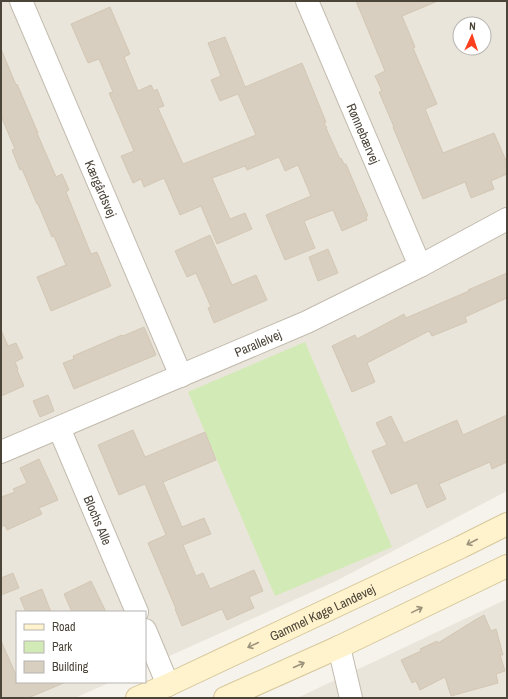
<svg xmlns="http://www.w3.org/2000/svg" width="508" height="699" font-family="'Archivo Narrow',sans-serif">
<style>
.residential{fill:#eae5da;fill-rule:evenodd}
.green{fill:#d2eab5}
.building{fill:#d8cfc1;stroke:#d3c7b4}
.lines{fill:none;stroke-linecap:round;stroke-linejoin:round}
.street-casing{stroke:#c2bbae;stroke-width:24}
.secondary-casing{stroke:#d6c79b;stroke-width:24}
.street{stroke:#fff;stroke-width:22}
.secondary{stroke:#fff3cd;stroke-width:22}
.oneway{stroke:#9c937c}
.labels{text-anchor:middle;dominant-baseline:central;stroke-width:3.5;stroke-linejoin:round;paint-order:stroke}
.street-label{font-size:13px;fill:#4b4439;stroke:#fff}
</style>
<rect width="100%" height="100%" fill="#f6f3ec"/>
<g class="residential">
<path d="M1,1H507V491L334,582L145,667V612H17V682H111L75,698H1ZM460,24H484V48H460Z"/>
<polygon points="507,599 507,698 297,698"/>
</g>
<polygon class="green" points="305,342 392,547 275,596 188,392"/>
<g class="building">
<polygon points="356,1 438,1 402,16 415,47 413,48 437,104 425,109 443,153 494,133 507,163 507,174 491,181 494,189 471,198 465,182 423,199 393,127 394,127 379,92 382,91 375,76 385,71"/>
<polygon points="110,7 130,54 124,57 138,91 151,85 154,91 157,89 164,106 158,108 183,164 256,135 238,94 220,101 211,80 221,76 208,43 225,37 245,87 302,63 326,122 324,123 327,128 326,128 340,159 341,158 344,164 346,164 368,216 366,216 367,220 342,231 333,210 304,221 315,248 285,260 266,215 311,196 298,165 285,171 279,157 247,170 245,166 212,178 230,219 245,213 252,229 217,244 201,206 180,215 164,178 144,187 141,179 133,183 121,156 134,151 109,93 113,92 99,59 88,63 71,24"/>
<polygon points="1,49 16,85 17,84 38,133 37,133 56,177 62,174 69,190 66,192 91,254 97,252 111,286 51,311 37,277 66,265 54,236 52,237 38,204 37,204 22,169 20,170 12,150 15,149 1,116"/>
<polygon points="210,235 232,285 256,275 267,300 214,323 208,308 211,307 196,273 187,277 175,251"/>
<polygon points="328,249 338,273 318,281 309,257"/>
<polygon points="507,273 507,298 465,317 467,322 432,336 429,331 367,363 375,382 352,392 332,346 355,335 357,339 404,314 406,318 469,291 468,290"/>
<polygon points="144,327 156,355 74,389 63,363 74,359 73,356 122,335 123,336"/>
<polygon points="1,330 8,346 16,343 23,358 15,362 18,369 17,370 24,386 1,396"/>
<polygon points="48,395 54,411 40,417 33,401"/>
<polygon points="507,415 507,462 492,469 490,462 439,484 446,499 427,508 417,483 391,494 372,451 387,445 376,423 391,416 404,443 457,420 463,435"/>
<polygon points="133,430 145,457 205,432 216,460 163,482 182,527 204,518 211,534 183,545 196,576 203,573 210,589 254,570 263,591 249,597 254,608 227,620 222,609 182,626 175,609 176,609 148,543 166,535 145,484 119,495 98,445"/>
<polygon points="39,459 58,500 39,508 42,514 7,530 5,525 1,527 1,497 15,492 13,489 27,483 20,468"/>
<polygon points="13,573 19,588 1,595 1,578"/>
<polygon points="91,581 106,612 72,612 64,594"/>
<polygon points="42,589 51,612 26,612 20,598"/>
<polygon points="484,615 491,631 496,629 503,655 500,655 505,671 496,674 498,683 451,696 445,677 420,690 416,681 412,683 401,660 421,651 420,649 437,641 438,643 475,620"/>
<polygon points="1,641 17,677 17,682 66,682 28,698 1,698"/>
</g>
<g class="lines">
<defs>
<g id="street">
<path id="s1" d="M21,1L181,376"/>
<path id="s2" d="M307,1L420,266"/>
<path id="s3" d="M59,428L137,612"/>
<path id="s4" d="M1,452L307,322L420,266L507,219"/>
<polyline points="145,630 168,685"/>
<polyline points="339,647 351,698"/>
</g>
<g id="secondary">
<path id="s5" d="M137,698L168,685L461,547L507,524"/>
<polyline points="225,698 339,647 507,566"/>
</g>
</defs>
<use href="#street" class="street-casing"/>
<use href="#secondary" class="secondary-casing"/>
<use href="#street" class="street"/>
<use href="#secondary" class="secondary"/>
</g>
<defs><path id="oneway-shaft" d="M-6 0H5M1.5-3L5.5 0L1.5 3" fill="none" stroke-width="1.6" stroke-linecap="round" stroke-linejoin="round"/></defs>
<g class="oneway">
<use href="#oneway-shaft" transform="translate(472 542) rotate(153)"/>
<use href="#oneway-shaft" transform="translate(417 610) rotate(-26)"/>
<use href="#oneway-shaft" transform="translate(253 645) rotate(155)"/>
<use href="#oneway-shaft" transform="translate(299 665) rotate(-24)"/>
</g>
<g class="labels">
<g class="street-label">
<text stroke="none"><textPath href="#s2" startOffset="144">Rønnebærvej</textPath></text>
<text stroke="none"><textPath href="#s1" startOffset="204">Kærgårdsvej</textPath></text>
<text stroke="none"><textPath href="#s4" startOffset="279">Parallelvej</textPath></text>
<text stroke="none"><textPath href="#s3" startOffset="100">Blochs Alle</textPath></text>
<text stroke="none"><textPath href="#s5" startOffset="204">Gammel Køge Landevej</textPath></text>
</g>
</g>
<rect width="508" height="699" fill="none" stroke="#4b4439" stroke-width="4"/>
<rect x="16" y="611" width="130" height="72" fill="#ffffff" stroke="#b7b4b0"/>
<rect x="24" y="624" width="20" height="6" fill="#fff3cd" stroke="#b7b4b0"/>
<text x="52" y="631" font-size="12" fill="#4b4439">Road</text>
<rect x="24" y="641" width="20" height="12" fill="#d2eab5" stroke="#b7b4b0"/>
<text x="52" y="651" font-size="12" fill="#4b4439">Park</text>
<rect x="24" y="661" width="20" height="12" fill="#d8cfc1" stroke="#b7b4b0"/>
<text x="52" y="671" font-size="12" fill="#4b4439">Building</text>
<g transform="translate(472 36) rotate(3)"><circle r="19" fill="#ffffff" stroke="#b7b4b0"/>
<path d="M0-3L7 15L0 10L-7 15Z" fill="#fc3f1d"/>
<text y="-6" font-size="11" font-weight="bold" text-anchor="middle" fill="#4b4439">N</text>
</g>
</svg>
